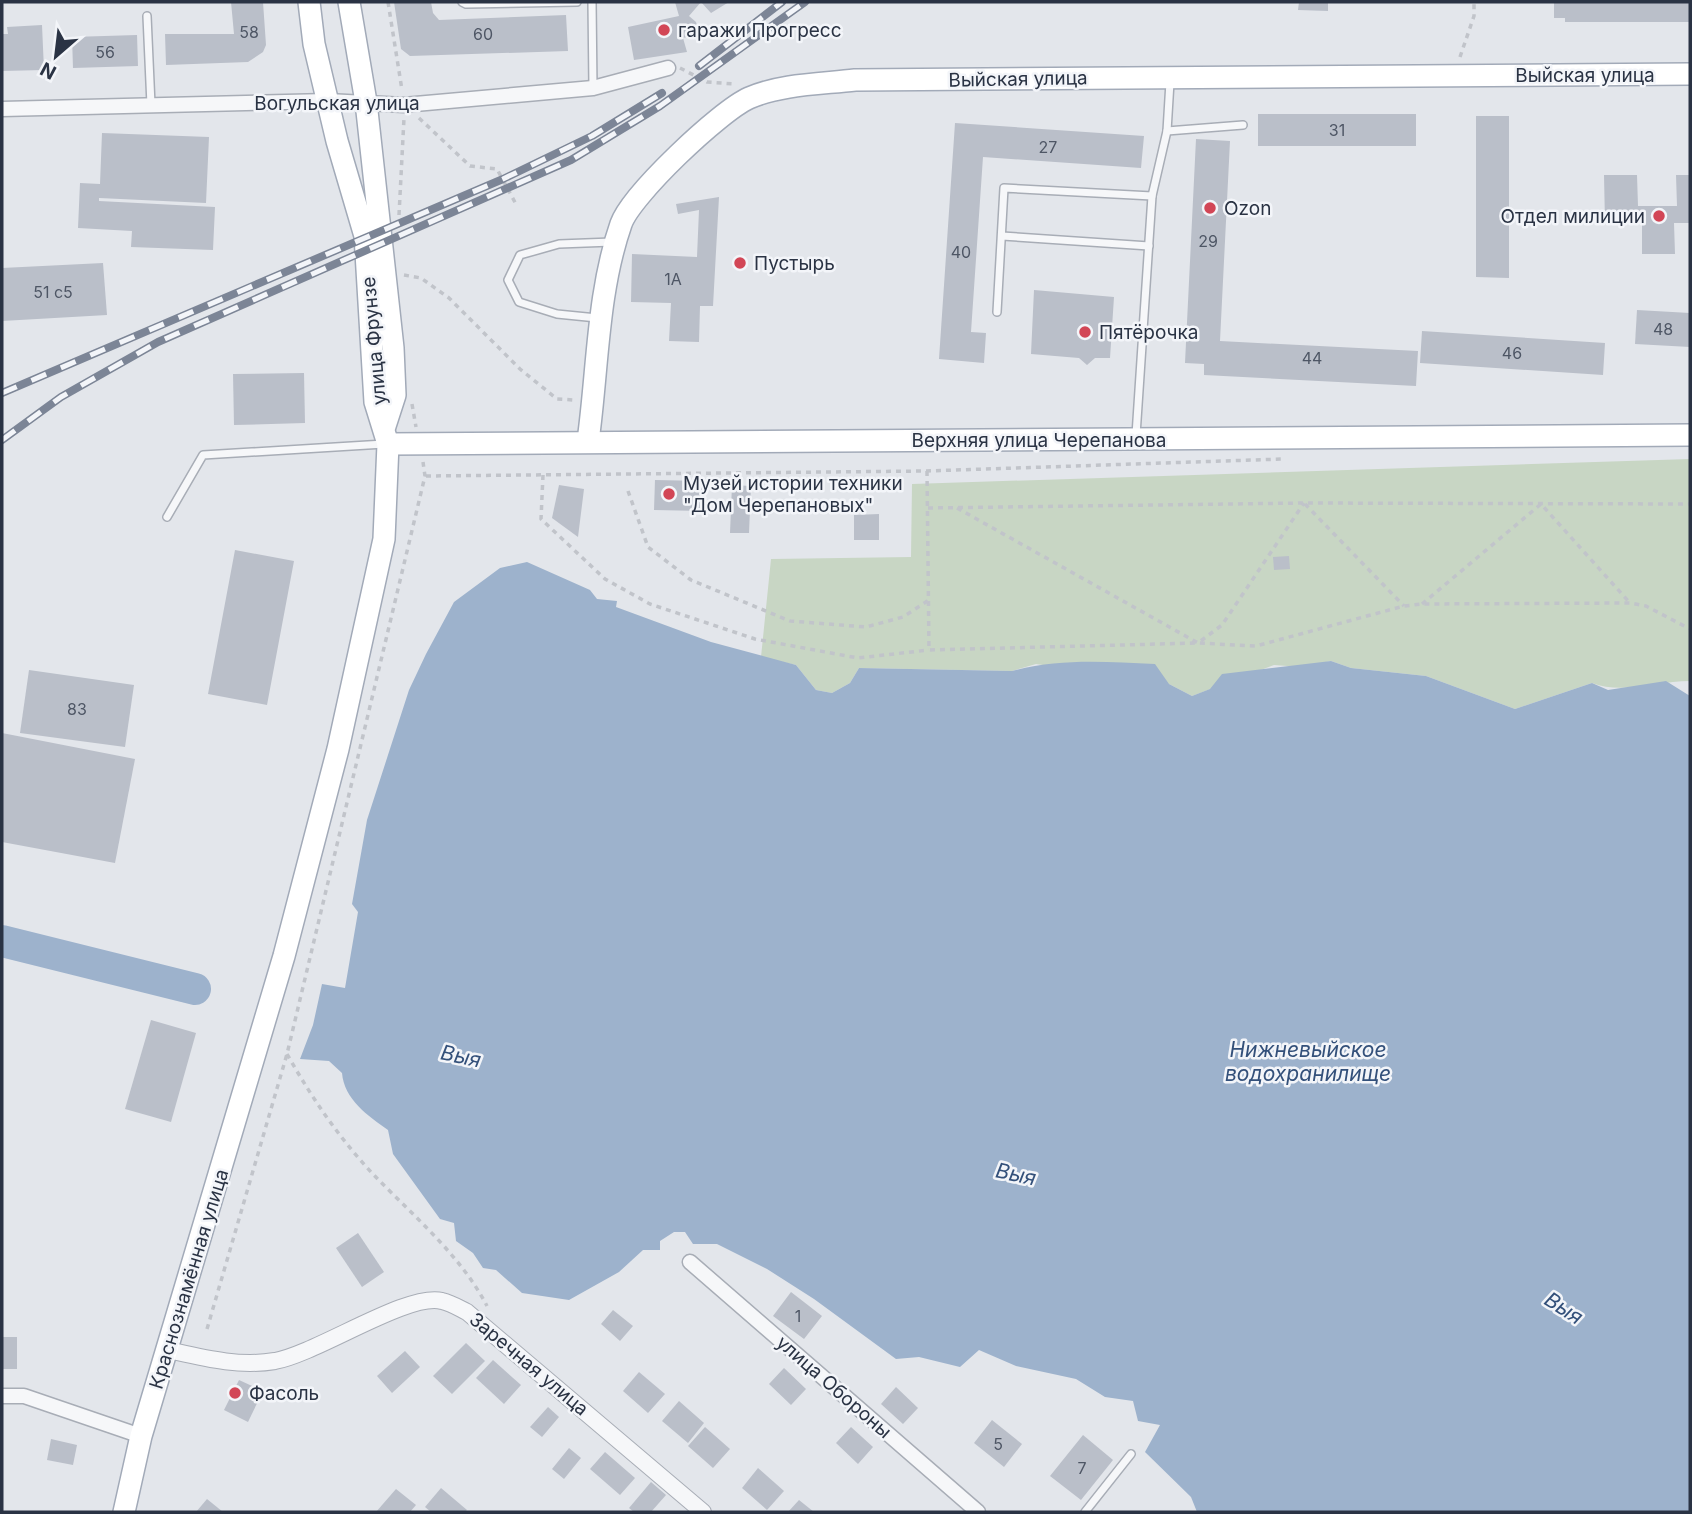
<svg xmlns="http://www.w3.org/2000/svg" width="1692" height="1514" font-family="Inter,sans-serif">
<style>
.green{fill:#c8d6c4}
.water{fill:#9db2cc}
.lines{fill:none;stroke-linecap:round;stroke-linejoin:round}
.river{stroke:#9db2cc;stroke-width:32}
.building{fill:#babfc9}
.service-casing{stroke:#a8adb6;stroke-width:10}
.minor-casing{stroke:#a8adb6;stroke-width:17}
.tertiary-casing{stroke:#a8adb6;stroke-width:18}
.primary-casing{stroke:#a2aab8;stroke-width:24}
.path{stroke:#c1c4ca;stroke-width:3.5;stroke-dasharray:5 5;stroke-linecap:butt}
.service{stroke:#f6f7f9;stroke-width:7}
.minor{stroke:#f6f7f9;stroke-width:14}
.tertiary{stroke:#f6f7f9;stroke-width:16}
.primary{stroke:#fff;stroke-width:21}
.rail-casing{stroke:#7c8596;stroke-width:8}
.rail{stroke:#f3f5f9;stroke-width:5;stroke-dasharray:16;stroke-linecap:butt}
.poi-dot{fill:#d24656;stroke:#f3f5f9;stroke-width:2.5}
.labels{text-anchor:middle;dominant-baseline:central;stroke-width:5;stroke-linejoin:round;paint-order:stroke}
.number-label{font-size:16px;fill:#4e5665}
.poi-label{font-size:19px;fill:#2a3344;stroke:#f3f5f9;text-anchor:start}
.street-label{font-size:19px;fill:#2a3344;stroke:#f3f5f9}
.water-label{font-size:21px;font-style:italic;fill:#33507a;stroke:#f3f5f9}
</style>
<rect width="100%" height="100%" fill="#e3e6eb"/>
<path class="green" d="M1690,459V681C1658,681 1622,695 1592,683L1515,709L1426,676L1351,668L1331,661L1301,667L1274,665L1192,696L1169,684L1036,664L1012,671L859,668L850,683L832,693L816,690L796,665L761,657L771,559L911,557L912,484Z"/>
<path class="water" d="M527,562L590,590L597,599L617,601L616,607L711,642L796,665L816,690L832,693L850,683L859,668L1012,671C1060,658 1106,662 1155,664L1169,684L1192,696L1210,689L1222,674L1331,661L1351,668L1426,676L1515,709L1592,683L1608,690L1666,681L1690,696V1512H1197L1191,1497L1145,1452L1160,1425L1138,1421L1133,1401L1105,1397L1076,1379L1016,1366L979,1350L960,1367L919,1357L896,1359L814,1299L767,1269L717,1244H693L685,1232H674L660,1241V1250H643L619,1272L569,1300L522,1293L496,1270L483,1268L473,1253L456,1241L454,1223L440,1219L393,1154L388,1130C368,1116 344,1099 342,1073L329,1061L300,1059L313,1025L322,984L345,988L358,912L352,904L367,820L409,690L426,654L454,602L500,568Z"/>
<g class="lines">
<polyline class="river" points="2,941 195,989"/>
</g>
<g class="building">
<polygon points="231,2 263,2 266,45 263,52 248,62 166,65 165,34 234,34"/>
<polygon points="394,2 431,2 433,13 439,20 566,15 568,51 410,56 401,49"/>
<polygon points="675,2 729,2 711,13 701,2 689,16 696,22 699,34 683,38 687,52 634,60 628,27 679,16"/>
<polygon points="1299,2 1328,2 1328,11 1298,10"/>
<polygon points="1554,2 1690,2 1690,22 1565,22 1565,18 1554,18"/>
<polygon points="42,25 44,70 2,71 2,34 8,34 7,27"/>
<polygon points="137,35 138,66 73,68 72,37"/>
<rect x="1258" y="114" width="158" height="32"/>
<polygon points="1476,116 1509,116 1509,278 1476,277"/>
<polygon points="955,123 1144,136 1141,168 983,157 971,332 986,333 984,363 939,359"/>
<polygon points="102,133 209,137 206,203 99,198 99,201 215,207 213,250 131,247 132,231 78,228 80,183 100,184"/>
<polygon points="1196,139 1230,141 1220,341 1418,351 1416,386 1204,375 1204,364 1185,363"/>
<polygon points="1604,175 1637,175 1638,206 1677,206 1676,175 1690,175 1690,223 1674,223 1675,254 1642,254 1642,223 1605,223"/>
<polygon points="719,197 713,306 700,306 699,342 669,341 671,303 631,302 632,254 697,257 699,210 678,214 676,204"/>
<polygon points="103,263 107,315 2,321 2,268"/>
<polygon points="1034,290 1114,297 1110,358 1095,358 1087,365 1079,358 1031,354"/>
<polygon points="1637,310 1690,313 1690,347 1635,344"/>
<polygon points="1422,331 1605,343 1603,375 1420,363"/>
<polygon points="304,373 305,423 234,425 233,374"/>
<polygon points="655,480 703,481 702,511 654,510"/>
<polygon points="559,485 584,489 578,537 552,518"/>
<polygon points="732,485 751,486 749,533 730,533"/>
<polygon points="879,514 879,540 854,540 854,515"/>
<polygon points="235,550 294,561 267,705 208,694"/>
<polygon points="1289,556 1290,569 1274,570 1273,557"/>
<polygon points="29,670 134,685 125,747 20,733"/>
<polygon points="2,733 135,759 115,863 2,842"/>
<polygon points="151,1020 196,1033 171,1122 125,1109"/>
<polygon points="358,1233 384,1272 362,1287 336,1248"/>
<polygon points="791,1292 822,1316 804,1339 773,1316"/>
<polygon points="613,1310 633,1326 620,1341 601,1324"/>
<rect x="2" y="1337" width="15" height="32"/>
<polygon points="466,1343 485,1361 452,1394 433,1376"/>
<polygon points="405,1351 420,1367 392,1393 377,1376"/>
<polygon points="493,1360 521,1385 504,1404 476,1378"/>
<polygon points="784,1368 806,1389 791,1405 769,1384"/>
<polygon points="639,1372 665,1394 648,1413 623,1391"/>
<polygon points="239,1380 263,1391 248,1422 224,1410"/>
<polygon points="896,1387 918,1408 903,1424 881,1404"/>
<polygon points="679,1401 704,1423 688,1443 662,1421"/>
<polygon points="548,1407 559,1417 542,1437 530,1427"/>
<polygon points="992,1420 1022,1444 1004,1467 974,1443"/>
<polygon points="705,1427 730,1449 713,1468 688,1446"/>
<polygon points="851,1427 873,1447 858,1464 836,1443"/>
<polygon points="1083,1435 1113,1460 1081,1500 1050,1476"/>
<polygon points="51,1439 77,1445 73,1465 47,1460"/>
<polygon points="569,1448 581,1458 564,1479 552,1469"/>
<polygon points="605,1452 635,1478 620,1495 590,1469"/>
<polygon points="758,1468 784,1491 767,1510 742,1488"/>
<polygon points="651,1482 666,1495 651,1512 634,1512 629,1508"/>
<polygon points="441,1488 467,1510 465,1512 431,1512 425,1507"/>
<polygon points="396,1489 416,1505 410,1512 376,1512"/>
<polygon points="207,1499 223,1512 196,1512"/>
<polygon points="799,1500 814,1512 788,1512"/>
</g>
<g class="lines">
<defs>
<g id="service">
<polyline points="462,2 466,4 577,2"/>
<polyline points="592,2 593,88"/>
<polyline points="147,16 151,105"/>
<polyline points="1167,131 1243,125"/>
<polyline points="1002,236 1149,246"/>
<polyline points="997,312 1004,188 1152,196"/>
<polyline points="597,318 557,314 519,302 508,280 520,255 559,244 612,242"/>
<polyline points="1136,435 1152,196 1167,131 1170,82"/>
<polyline points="167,517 203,455 384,444"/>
<polyline points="1085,1512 1131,1454"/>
</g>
<g id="minor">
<polyline points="2,109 328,101 404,105 593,88 668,68"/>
<polyline points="690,1262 978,1512"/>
<polyline points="2,1396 24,1396 141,1436"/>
</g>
<path id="tertiary" d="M168,1350C204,1358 238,1367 275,1361C318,1353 408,1292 442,1301C451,1303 459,1308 467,1312L703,1512"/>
<g id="primary">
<polyline points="349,2 366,102 393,348 395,395 385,426"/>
<path d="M588,441C598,369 597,293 621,224C631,195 720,111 749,98C781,84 821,84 855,80L1690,74"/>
<polyline points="388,444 1690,435"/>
<polyline points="124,1512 141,1436 284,956 338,749 384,539 388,444 375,402 365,236 337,141 314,44 309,2"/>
</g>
</defs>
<use href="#service" class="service-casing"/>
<use href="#minor" class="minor-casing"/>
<use href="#tertiary" class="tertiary-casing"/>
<use href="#primary" class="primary-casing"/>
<g class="path">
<polyline points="388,2 402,90"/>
<polyline points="1460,57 1474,16 1474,2"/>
<polyline points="680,68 707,82 735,84"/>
<polyline points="419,118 470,166 497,169 517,206"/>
<polyline points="399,215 404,118"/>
<polyline points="404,275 421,278 449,298 520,369 557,399 574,400"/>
<polyline points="412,404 416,427"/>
<polyline points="927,471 929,650 1198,643 1256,646 1404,606 1422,604 1630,603 1646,606 1690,629"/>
<polyline points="543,475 541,519 605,579 650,604 755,639 858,658 929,650"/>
<polyline points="426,476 927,471 1282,459"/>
<polyline points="628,491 648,547 691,580 790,621 866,627 903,617 929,600"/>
<polyline points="1305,504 1404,606"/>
<polyline points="928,508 1304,503 1690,504"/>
<polyline points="957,508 1198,643 1222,625 1304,503"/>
<polyline points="1422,604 1541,504 1630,603"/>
<path d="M287,1054C312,1098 337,1135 371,1172C411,1214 460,1254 487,1306"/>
<polyline points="207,1329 287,1054 425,476 423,462"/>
</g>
<use href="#service" class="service"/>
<use href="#minor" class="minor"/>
<use href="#tertiary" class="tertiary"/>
<use href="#primary" class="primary"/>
<defs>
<g id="rail">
<polyline points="699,66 782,2"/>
<polyline points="2,393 503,179 592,136 662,93"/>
<polyline points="2,440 61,397 158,342 571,160 660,106 805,2"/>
</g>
</defs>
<use href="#rail" class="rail-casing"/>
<use href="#rail" class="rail"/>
</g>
<g class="poi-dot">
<circle cx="664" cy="30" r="7"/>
<circle cx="1210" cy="208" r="7"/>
<circle cx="1659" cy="216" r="7"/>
<circle cx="740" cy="263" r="7"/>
<circle cx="1085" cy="332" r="7"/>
<circle cx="669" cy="494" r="7"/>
<circle cx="235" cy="1393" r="7"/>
</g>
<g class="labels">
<g class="number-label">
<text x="249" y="32">58</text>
<text x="483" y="34">60</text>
<text x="105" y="52">56</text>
<text x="1337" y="130">31</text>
<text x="1048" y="147">27</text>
<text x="1208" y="241">29</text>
<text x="961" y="252">40</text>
<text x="673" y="279">1А</text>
<text x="53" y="292">51 с5</text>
<text x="1663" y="329">48</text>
<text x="1512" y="353">46</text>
<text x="1312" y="358">44</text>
<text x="77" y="709">83</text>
<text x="798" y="1316">1</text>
<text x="998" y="1444">5</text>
<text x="1082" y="1468">7</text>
</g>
<g class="poi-label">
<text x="678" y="30">гаражи Прогресс</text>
<text x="1224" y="208">Ozon</text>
<text x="1645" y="216" text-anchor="end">Отдел милиции</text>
<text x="754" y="263">Пустырь</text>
<text x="1099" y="332">Пятёрочка</text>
<text x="683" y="483">Музей истории техники<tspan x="683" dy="22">"Дом Черепановых"</tspan></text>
<text x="249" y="1393">Фасоль</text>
</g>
<g class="street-label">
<text x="1585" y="75">Выйская улица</text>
<text transform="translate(1018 79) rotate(-1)">Выйская улица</text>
<text x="337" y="103">Вогульская улица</text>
<text transform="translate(374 341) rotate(-95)">улица Фрунзе</text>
<text x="1039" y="440">Верхняя улица Черепанова</text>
<text transform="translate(189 1279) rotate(-73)">Краснознамённая улица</text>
<text transform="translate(529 1364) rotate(40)">Заречная улица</text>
<text transform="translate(834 1387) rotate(41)">улица Обороны</text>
</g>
<g class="water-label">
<text x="1308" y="1049">Нижневыйское<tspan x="1308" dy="24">водохранилище</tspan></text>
<text transform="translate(461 1056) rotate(12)">Выя</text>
<text transform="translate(1016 1174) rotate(12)">Выя</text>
<text transform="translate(1564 1308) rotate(33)">Выя</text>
</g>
</g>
<rect width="1692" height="1514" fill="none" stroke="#2a3344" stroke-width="7"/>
<g transform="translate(56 56) rotate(208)" stroke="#f3f5f9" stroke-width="5" paint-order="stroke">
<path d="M0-5L12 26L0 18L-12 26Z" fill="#2a3344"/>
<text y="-10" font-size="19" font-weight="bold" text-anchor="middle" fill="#2a3344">N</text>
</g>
</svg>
